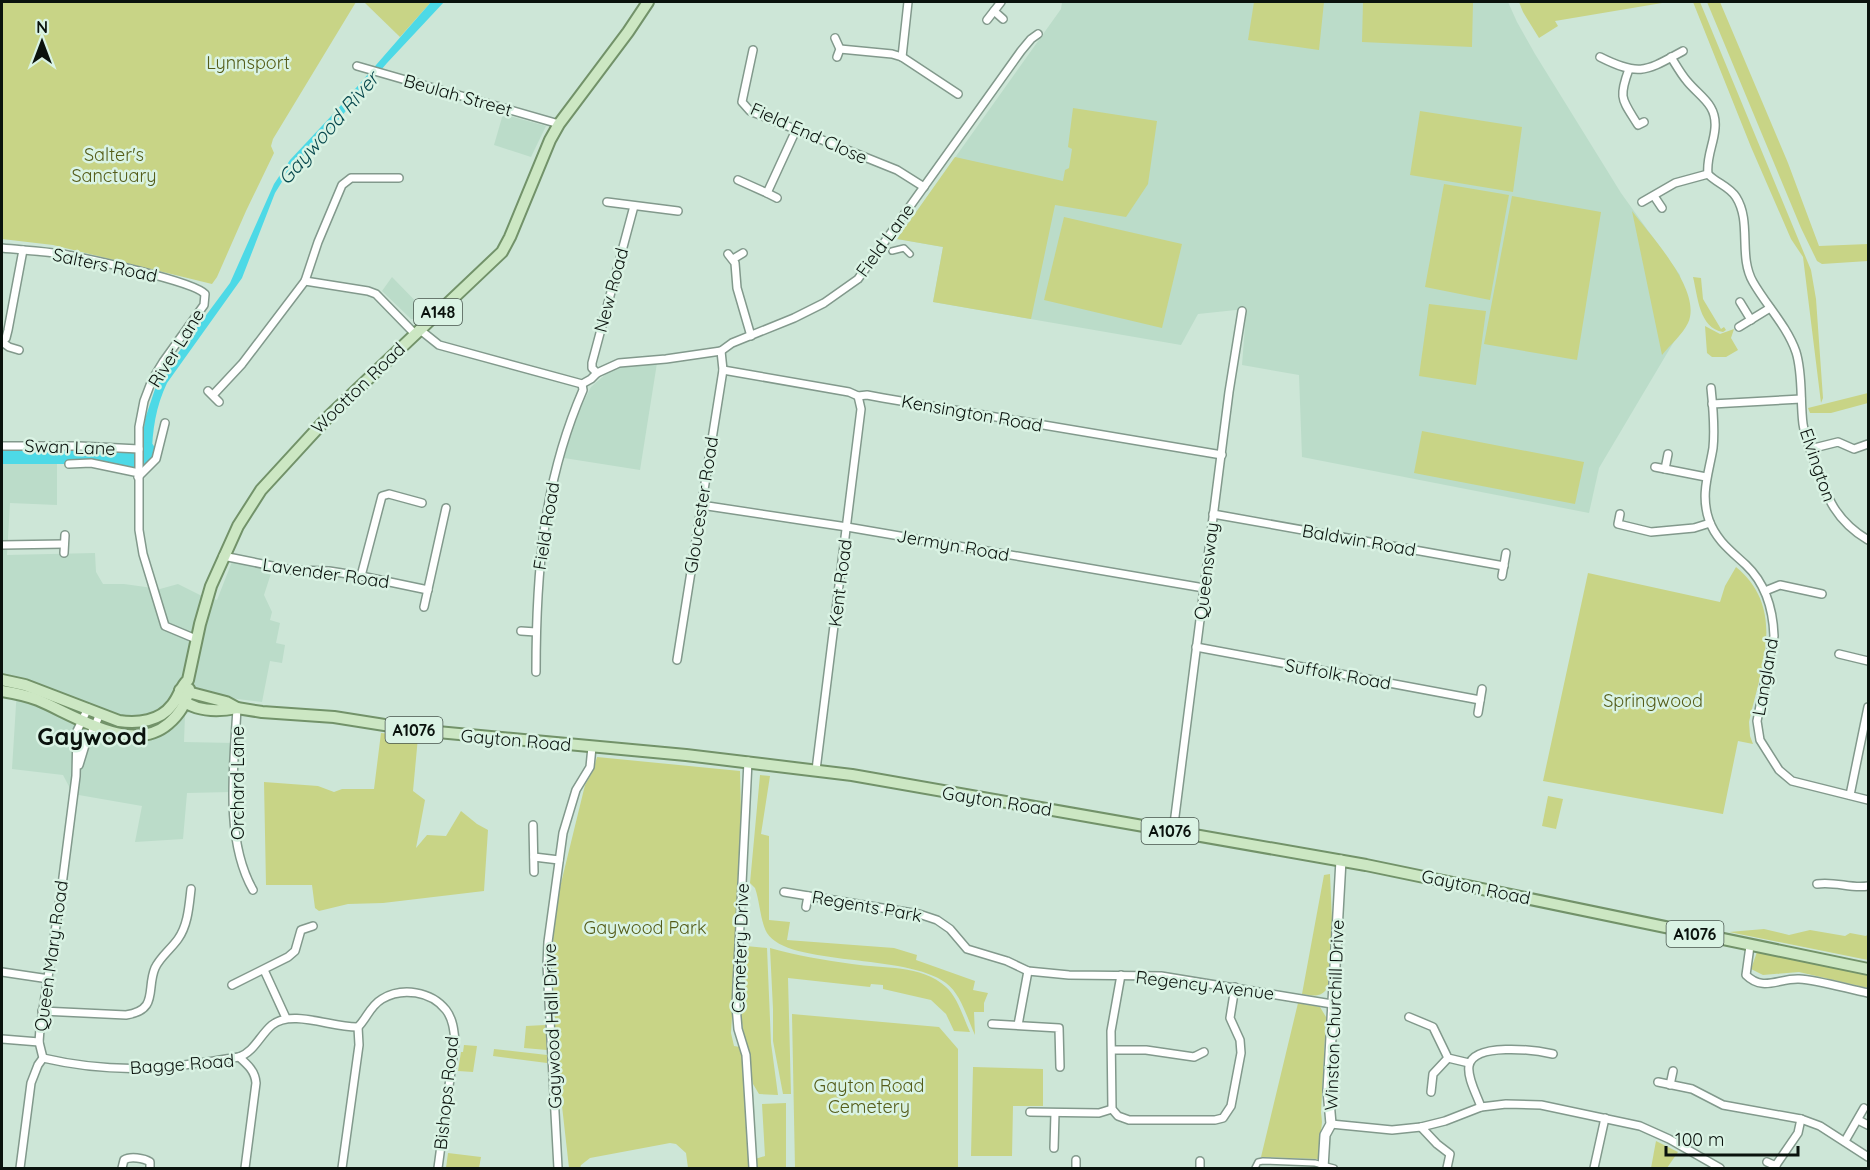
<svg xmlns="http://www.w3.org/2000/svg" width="1870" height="1170" font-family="Quicksand,sans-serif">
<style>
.built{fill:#bbdcc9}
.green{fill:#c8d486}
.water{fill:#4dd9e6}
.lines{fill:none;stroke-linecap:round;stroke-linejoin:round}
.river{stroke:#4dd9e6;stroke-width:16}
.pedestrian-casing{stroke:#82998c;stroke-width:8}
.minor-casing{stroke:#82998c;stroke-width:10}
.tertiary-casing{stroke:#82998c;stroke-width:12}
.primary-casing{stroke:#729269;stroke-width:14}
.pedestrian{stroke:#fff;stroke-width:5}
.minor{stroke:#fff;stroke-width:7}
.tertiary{stroke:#fff;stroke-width:9}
.primary{stroke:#cce7c3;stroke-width:10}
.labels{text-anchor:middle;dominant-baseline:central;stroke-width:5;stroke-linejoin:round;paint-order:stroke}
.shield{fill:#daf3e4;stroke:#48564e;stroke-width:1.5}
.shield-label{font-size:16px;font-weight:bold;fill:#0a120d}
.park-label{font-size:18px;fill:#545c19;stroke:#daf3e4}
.street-label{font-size:18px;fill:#0a120d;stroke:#daf3e4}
.water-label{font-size:20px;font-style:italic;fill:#09494e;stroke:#daf3e4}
.district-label{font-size:24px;font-weight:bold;fill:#0a120d;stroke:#daf3e4}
</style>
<rect width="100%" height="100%" fill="#cde6d7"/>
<g class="built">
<polygon points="1062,2 1508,2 1517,22 1535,54 1621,193 1680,275 1685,323 1599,468 1589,513 1302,457 1299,375 1242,365 1246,313 1236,310 1198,314 1181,345 933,302 943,247 897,239 1061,9"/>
<polygon points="503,114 546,126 531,157 494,145"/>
<polygon points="392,277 426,312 418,319 411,319 382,291"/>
<polygon points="657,363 640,470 564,458 576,417 591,387 614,367 630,364"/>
<polygon points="2,458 57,458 57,505 10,503 7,555 95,553 96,572 103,584 124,584 160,589 178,584 200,595 217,600 235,554 275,561 264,595 272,612 270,620 280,623 276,643 285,645 282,663 270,661 262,702 213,696 185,715 184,742 234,743 231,792 187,793 183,839 135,842 142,806 73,794 63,775 12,769 17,689 15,677 2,674"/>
</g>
<g class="green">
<polygon points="2,2 356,2 273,139 271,146 274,153 246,211 217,277 212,284 53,245 2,239"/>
<polygon points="364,2 431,2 400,37"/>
<polygon points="1254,2 1324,2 1319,50 1248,40"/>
<polygon points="1363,2 1473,2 1472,47 1362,42"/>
<polygon points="1519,2 1668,2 1555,21 1558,26 1539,38 1523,12"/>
<polygon points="1693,2 1700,2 1811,270 1816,299 1823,398 1821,403 1803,257 1791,239 1751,147"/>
<polygon points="1707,2 1720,2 1788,163 1819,246 1868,244 1868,261 1822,264 1817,261 1801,228"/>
<polygon points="1073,108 1157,121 1148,184 1126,217 1055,205 1031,319 933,302 943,247 897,239 955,157 1063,181 1065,170 1069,168 1072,149 1068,147"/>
<polygon points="1420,111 1522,127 1513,192 1410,175"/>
<polygon points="1444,184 1509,195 1490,300 1425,287"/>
<polygon points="1512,196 1601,212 1577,360 1484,344"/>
<path d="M1632,211C1650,235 1703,291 1688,323C1683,334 1670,345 1662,355Z"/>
<polygon points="1064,217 1182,244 1162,328 1044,300"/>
<path d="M1693,277L1701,278L1703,299L1721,329L1724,327L1726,330L1723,332C1699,328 1698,297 1693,277Z"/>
<polygon points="1429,304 1486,311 1476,385 1419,376"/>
<polygon points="1705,326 1720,334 1734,329 1731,338 1738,350 1726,357 1712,357 1707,353"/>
<polygon points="1868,393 1868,403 1831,413 1810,413 1808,408"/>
<polygon points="1422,431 1584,462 1575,504 1414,473"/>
<path d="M1736,567C1787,609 1761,668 1749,722L1750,736L1753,744L1738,741L1723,814L1543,781L1588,573L1720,602L1725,586Z"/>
<polygon points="381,733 418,737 413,791 425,800 416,848 427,835 446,836 461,811 477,824 488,830 484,891 383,903 348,904 319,911 315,908 312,885 266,885 264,782 318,786 334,792 342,789 374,789"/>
<polygon points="597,757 740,771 742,853 731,1033 734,1046 740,1047 744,1055 751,1168 688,1168 686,1153 676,1144 670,1143 590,1158 581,1165 580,1168 569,1168 554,1035 553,916 585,785 593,771"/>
<path d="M760,775L770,776L761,834L769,836V920L790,922L787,940L894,948L917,955L916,960L975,981L973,990L988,993L984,1003V1012H974L975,1035C967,1018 961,994 946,983C907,953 788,967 767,933C760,920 760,902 755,888L750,883Z"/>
<polygon points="1548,796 1563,799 1556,829 1542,826"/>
<path d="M1330,874L1332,920L1328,986C1323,998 1313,996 1302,994L1324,875Z"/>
<polygon points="1764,929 1789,935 1810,930 1845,936 1850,933 1866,936 1868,934 1868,960 1729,932"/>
<polygon points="746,946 767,948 771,1043 778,1095 759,1094 753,1084 739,1006"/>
<path d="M770,948C797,956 825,960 852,964C883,969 921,964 946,987C958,998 963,1017 970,1032L954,1031L946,1014L931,1000L883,989V985L871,984L870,987L788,978L791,1094H783L773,1041V1009Z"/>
<polygon points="1757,952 1868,975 1868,988 1799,972 1763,975 1751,969"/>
<polygon points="1298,1003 1320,1007 1326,1017 1321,1112 1322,1122 1318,1159 1261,1157"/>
<polygon points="792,1014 939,1027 958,1049 958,1168 795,1168"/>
<polygon points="545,1025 547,1050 524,1048 526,1026"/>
<polygon points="464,1045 477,1046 473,1072 458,1071 461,1052 463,1052"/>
<polygon points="494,1049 547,1055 547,1063 493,1056"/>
<polygon points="973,1067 1043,1069 1043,1106 1013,1106 1012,1156 971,1156"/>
<polygon points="786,1103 786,1168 754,1168 755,1159 765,1156 762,1104"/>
<polygon points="1656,1141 1678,1152 1667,1168 1651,1168"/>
<polygon points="448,1153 481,1157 479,1168 446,1168"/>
</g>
<path class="water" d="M431,2H444L387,63L339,119L288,172L275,193L242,278L167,383C156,406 152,431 152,456L145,460L132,461L141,454L145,419L158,380L230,283L274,184L290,160L335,112Z"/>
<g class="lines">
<polyline class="river" points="2,456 75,456 132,461 143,458 147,454 147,450"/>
<defs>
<g id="pedestrian">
<polyline points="892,251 904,248 910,254"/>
<polyline points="1255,1168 1258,1162 1263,1161 1315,1163 1334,1168"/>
</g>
<g id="minor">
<polyline points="994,11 1003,19"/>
<polyline points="987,20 1001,2"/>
<polyline points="835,38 840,49 837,57"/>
<polyline points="840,49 892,54 902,57 958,94"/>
<polyline points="753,50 743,97 742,102 750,111 897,170 924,187"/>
<polyline points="902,57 908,2"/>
<path d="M1600,57C1640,77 1646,71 1683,51"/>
<path d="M1671,57C1676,65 1681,74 1687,81C1700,97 1717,104 1715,128C1714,144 1706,157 1708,174C1716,183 1729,186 1736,197C1752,222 1738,256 1753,282C1766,305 1787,326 1796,352C1803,374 1800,401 1803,424C1805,438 1811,451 1815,464C1827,498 1836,521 1868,540"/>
<polyline points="357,66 559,124"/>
<path d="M1629,69C1618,99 1622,99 1638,125L1644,122"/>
<polyline points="738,180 767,193 796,130"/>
<polyline points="767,193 777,198"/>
<polyline points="1654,196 1662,208"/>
<polyline points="607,202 678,211"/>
<polyline points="1642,202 1675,183 1708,174"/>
<path d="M2,248C21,250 42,251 62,254C84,258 194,281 205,294L204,305L163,362L152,380L144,401L139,427V530L143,554L165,626L196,639"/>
<polyline points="728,254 735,263 737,288 751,336"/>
<polyline points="733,259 743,253"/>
<polyline points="305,281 368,291 376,294 414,333"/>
<polyline points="1740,302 1751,320"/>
<polyline points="1739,327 1770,308"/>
<polyline points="419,329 439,345 582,384 591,379 597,373 619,363 666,359 721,351 732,343 794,318 824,303 858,279 1021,51 1031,39 1038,34"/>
<polyline points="2,342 6,338 8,330 23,250"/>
<polyline points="2,342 9,347 19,350"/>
<polyline points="723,370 849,392 858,396 867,395 883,398 1222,455"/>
<polyline points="597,373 592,368 592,363 634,206"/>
<path d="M1711,388C1713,407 1715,429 1713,448C1709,473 1700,494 1709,520C1716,540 1731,551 1746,565C1766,584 1773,609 1774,636L1757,721L1760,740L1779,770L1792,781L1868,800"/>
<polyline points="208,391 219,402"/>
<polyline points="213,395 242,364 305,281 318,242 342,185 351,178 399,178"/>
<polyline points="1712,404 1801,399"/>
<polyline points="2,446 79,446 139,449"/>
<polyline points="1810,449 1838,442 1854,449 1868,444"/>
<polyline points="69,464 91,463 139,473"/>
<polyline points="1655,467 1706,477"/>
<polyline points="1665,469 1668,454"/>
<polyline points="138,477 156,459 165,423"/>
<polyline points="701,505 847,527 1204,588"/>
<polyline points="1213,514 1504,566"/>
<polyline points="1620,514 1618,524 1651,532 1694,528 1710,523"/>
<polyline points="2,545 64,544"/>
<polyline points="64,553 65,535"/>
<polyline points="223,556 292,570 329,571 361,576 428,590"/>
<polyline points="361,576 382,496 389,494 422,503"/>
<polyline points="1502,576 1506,553"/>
<polyline points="1765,591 1780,585 1822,594"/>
<polyline points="424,607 446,508"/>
<polyline points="521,631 536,632"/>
<polyline points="1196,647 1480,700"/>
<polyline points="1839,654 1868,661"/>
<polyline points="677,660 723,370 721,351"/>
<path d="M536,672C536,573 543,482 583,390L582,384"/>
<path d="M237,708C234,765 224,839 253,890"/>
<polyline points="1478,713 1482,689"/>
<polyline points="748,761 736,1006 738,1029 746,1055 753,1168"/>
<polyline points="79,765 86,742 95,726 100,713"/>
<polyline points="816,770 861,409 858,396"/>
<polyline points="1850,795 1868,707"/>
<polyline points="533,825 534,872"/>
<polyline points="1173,832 1229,392 1242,311"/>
<polyline points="534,857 559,860"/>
<path d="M1817,884C1835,881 1851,889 1868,886"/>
<polyline points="784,892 919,914 937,920 950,929 967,949 1007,961 1028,971 1069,975 1161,976 1332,1004"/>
<polyline points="806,907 808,896"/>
<path d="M1750,946L1746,975C1763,992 1779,978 1799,979C1818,980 1848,989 1868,993"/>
<polyline points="264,970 286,1018"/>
<polyline points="2,972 49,979"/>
<polyline points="1121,975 1111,1031 1112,1109 1118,1116 1129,1120 1215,1120 1223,1118 1231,1106 1241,1053 1240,1040 1230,1018 1235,987"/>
<polyline points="232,985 288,957 295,951 301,930 313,926"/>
<path d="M42,1011L126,1015C159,1010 146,989 155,968C160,957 171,949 178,939C188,925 189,906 191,889"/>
<polyline points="1409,1017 1433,1027 1448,1058 1469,1063"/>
<polyline points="992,1024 1059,1028 1060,1067"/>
<polyline points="1018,1025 1028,971"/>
<polyline points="2,1039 39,1042"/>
<polyline points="1112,1050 1146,1050 1194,1057 1204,1052"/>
<path d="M239,1057C248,1065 255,1071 256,1083L245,1168"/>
<path d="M43,1058C86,1068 130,1071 174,1066C196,1064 218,1060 239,1057C254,1052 260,1035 272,1025C292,1009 333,1028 358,1027C367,1018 370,1006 382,999C402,987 431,991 446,1010C453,1019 454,1031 455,1041L438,1168"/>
<polyline points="1658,1082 1692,1089 1723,1105 1801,1119 1820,1126 1868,1157"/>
<polyline points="1670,1085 1673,1071"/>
<polyline points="1431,1092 1433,1074 1448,1058"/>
<path d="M1481,1107C1477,1095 1467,1078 1469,1066C1473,1042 1535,1050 1553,1054"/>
<polyline points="1030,1112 1099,1113 1112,1109"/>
<polyline points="1858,1120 1868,1125"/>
<polyline points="1331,1124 1392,1130 1421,1127 1445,1121 1481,1107 1506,1104 1541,1105 1640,1126 1669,1139 1720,1168"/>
<polyline points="1421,1127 1437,1144 1450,1154 1447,1168"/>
<polyline points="1845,1141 1864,1108"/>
<polyline points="1054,1148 1055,1113"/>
<polyline points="1767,1162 1776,1166"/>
<polyline points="20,1168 31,1083 38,1065 43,1058 39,1042 40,1029 61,893 76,776 77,731 88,708"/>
<path d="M122,1168L124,1160C130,1156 144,1158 150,1162V1168"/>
<polyline points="342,1168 359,1045 358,1027"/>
<polyline points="558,1168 547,965 548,942 563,833 576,790 590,767 592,747"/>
<polyline points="1076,1168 1076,1160"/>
<polyline points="1200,1168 1200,1161"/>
<polyline points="1594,1168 1605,1118"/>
<polyline points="1774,1168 1798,1133 1801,1119"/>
</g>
<polyline id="tertiary" points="1323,1168 1325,1135 1331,1124 1328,1090 1341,860"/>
<g id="primary">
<path d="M2,680L25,685L119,721C138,724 160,721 172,705C179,697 180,687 188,680L200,624L211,586L238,526L261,490L328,417L502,252L510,237L550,140L559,124L628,32L648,2"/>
<polyline points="180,690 226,702 237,708 262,712 334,717 416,730 686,755 852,775 1366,865 1868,969"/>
<path d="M2,691C14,693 26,695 38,700C74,715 132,755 168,724C180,714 186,704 189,689"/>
<path d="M180,699C197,712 217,712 237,708"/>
</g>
</defs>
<use href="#pedestrian" class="pedestrian-casing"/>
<use href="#minor" class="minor-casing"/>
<use href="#tertiary" class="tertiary-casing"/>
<use href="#primary" class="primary-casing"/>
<use href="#pedestrian" class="pedestrian"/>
<use href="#minor" class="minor"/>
<use href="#tertiary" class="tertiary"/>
<use href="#primary" class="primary"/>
</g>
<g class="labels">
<g class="shield">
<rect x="414" y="299" width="48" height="26" rx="4.5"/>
<rect x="385.5" y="717" width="57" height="26" rx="4.5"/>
<rect x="1141.5" y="818" width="57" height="26" rx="4.5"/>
<rect x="1666.5" y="921" width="57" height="26" rx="4.5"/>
</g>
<g class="shield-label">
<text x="438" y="312">A148</text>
<text x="414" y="730">A1076</text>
<text x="1170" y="831">A1076</text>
<text x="1695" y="934">A1076</text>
</g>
<g class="park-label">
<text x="248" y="62">Lynnsport</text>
<text x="114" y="154">Salter's<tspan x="114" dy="21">Sanctuary</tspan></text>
<text x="1653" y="700">Springwood</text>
<text x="645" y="927">Gaywood Park</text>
<text x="869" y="1085">Gayton Road<tspan x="869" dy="21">Cemetery</tspan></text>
</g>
<g class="street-label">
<text transform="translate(458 95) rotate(16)">Beulah Street</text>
<text transform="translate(809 133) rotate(24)">Field End Close</text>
<text transform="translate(885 240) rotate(-54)">Field Lane</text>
<text transform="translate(105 265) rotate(12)">Salters Road</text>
<text transform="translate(611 290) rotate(-75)">New Road</text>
<text transform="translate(176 348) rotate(-58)">River Lane</text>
<text transform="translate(358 388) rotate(-44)">Wootton Road</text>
<text transform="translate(972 413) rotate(10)">Kensington Road</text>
<text transform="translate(70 447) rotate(2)">Swan Lane</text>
<text transform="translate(1818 465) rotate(71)">Elvington</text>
<text transform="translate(701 505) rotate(-81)">Gloucester Road</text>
<text transform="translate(546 526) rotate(-81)">Field Road</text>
<text transform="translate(1359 540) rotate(10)">Baldwin Road</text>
<text transform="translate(953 545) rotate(10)">Jermyn Road</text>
<text transform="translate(1206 571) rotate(-83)">Queensway</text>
<text transform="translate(326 573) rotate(8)">Lavender Road</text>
<text transform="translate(840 583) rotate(-83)">Kent Road</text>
<text transform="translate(1338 674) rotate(10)">Suffolk Road</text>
<text transform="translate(1765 677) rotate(-80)">Langland</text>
<text transform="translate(516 740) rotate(5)">Gayton Road</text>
<text transform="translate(237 783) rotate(-90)">Orchard Lane</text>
<text transform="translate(997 801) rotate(9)">Gayton Road</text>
<text transform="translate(1476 887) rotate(12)">Gayton Road</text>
<text transform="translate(867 906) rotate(10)">Regents Park</text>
<text transform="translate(740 948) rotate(-88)">Cemetery Drive</text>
<text transform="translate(51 956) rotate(-82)">Queen Mary Road</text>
<text transform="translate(1205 985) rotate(7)">Regency Avenue</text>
<text transform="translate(1334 1015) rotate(-88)">Winston Churchill Drive</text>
<text transform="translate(552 1026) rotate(-92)">Gaywood Hall Drive</text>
<text transform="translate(182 1064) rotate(-4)">Bagge Road</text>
<text transform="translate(446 1093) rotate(-84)">Bishops Road</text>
</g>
<g class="water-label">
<text transform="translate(328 128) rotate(-49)">Gaywood River</text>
</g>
<g class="district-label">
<text x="92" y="736">Gaywood</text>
</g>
</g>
<rect width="1870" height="1170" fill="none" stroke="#0a120d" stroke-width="6"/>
<g transform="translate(42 42)" stroke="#daf3e4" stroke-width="4.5" paint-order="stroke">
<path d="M0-4.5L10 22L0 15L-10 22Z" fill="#0a120d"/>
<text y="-9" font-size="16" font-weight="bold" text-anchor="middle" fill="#0a120d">N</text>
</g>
<path d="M1666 1146v9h132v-9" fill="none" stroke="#0a120d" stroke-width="3"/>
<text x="1675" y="1146" font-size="18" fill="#0a120d" stroke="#daf3e4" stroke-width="4.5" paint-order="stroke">100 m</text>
</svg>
